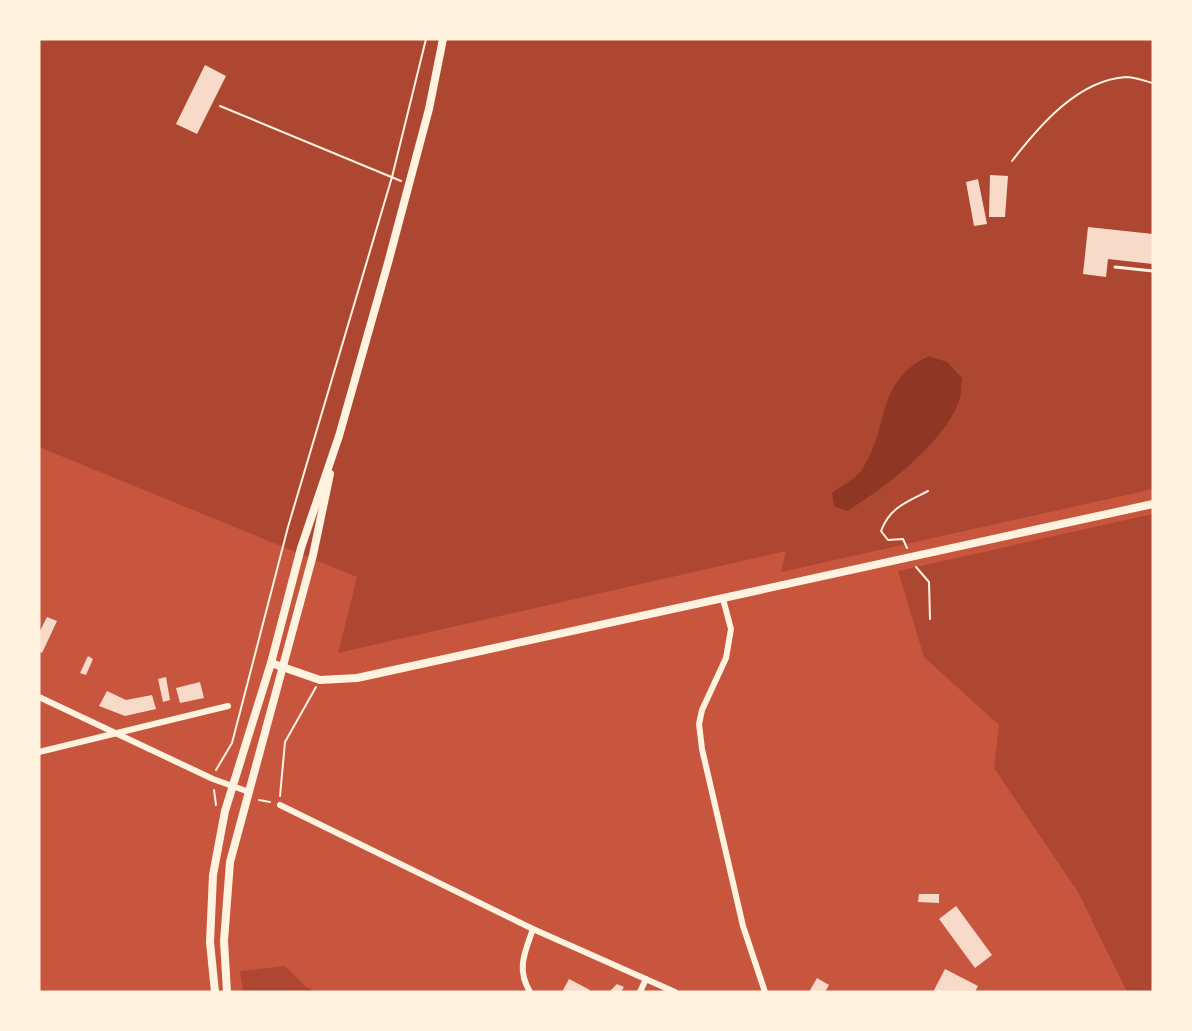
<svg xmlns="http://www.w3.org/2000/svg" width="1192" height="1031" font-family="Ubuntu,sans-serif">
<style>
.green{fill:#ae4732}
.water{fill:#8f3625}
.building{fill:#f7dbc8}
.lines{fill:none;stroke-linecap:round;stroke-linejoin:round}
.path{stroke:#fff3e0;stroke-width:2}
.service{stroke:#fff3e0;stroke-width:3}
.minor{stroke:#fff3e0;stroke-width:6}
.tertiary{stroke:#fff3e0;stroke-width:8}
.secondary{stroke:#fff3e0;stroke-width:8}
</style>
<rect width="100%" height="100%" fill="#c8553d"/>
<g class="green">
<polygon points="39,39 1153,39 1153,489 781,572 786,551 338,653 357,577 39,447"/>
<polygon points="1153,514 1153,992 1127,992 1078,892 994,768 999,725 924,657 898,571"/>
<polygon points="285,966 306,987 317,992 243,992 240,971"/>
</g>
<path class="water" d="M929,356L947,362L962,378C961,385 962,394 959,401C945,442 884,489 847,511L834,506L832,493C841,486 855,479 861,471C891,428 873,383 929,356Z"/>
<g class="building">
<polygon points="205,65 226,76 197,134 176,124"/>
<polygon points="990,175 1008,176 1005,217 989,217"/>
<polygon points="978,179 987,224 974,226 966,182"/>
<polygon points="1088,227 1153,234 1153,264 1108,259 1106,277 1083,274"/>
<polygon points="47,617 57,621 42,653 39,651 39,633"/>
<polygon points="88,656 93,659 86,675 80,673"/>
<polygon points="166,677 170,700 163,702 158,679"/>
<polygon points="200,682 204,698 180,703 176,688"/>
<polygon points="107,691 126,700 152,695 156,709 125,716 99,706"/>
<polygon points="919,894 939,894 939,903 918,902"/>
<polygon points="956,906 992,955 975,968 939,919"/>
<polygon points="945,969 978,986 975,992 933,992"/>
<polygon points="817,978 829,985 825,992 809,992"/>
<polygon points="569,979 590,990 589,992 562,992"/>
<polygon points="617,984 624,987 621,992 609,992"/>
</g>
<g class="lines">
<g class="path">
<polyline points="220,106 401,181"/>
<path d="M1012,161C1039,126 1078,80 1126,77C1134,77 1145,81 1153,83"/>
<path d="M907,548L903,539L888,540L881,531C890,507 907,502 928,491"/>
<polyline points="916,567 929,582 930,619"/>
<polyline points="216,770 232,743 288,527 392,177 426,39"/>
<polyline points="214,790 216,805"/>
<polyline points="280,796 285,742 316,687"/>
<polyline points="259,800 270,802"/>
</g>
<polyline class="service" points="1115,267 1153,271"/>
<g class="minor">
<polyline points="723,599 731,629 726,658 702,710 699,724 702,749 743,926 765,992"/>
<polyline points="39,697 213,779 249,792"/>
<polyline points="39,752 228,706"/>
<polyline points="280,805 533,929 675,992"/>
<path d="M530,992C516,969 525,952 533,929"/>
<polyline points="640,992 646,979"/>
</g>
<polyline class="tertiary" points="271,663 320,680 357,678 1153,504"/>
<g class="secondary">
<polyline points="215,992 210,942 213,875 225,811 271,663 301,548 339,436 388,263 429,109 443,39"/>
<polyline points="227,992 224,941 230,862 313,555 330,474"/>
</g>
</g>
<rect width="1192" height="1031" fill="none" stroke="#fff3e0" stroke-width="81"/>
</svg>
